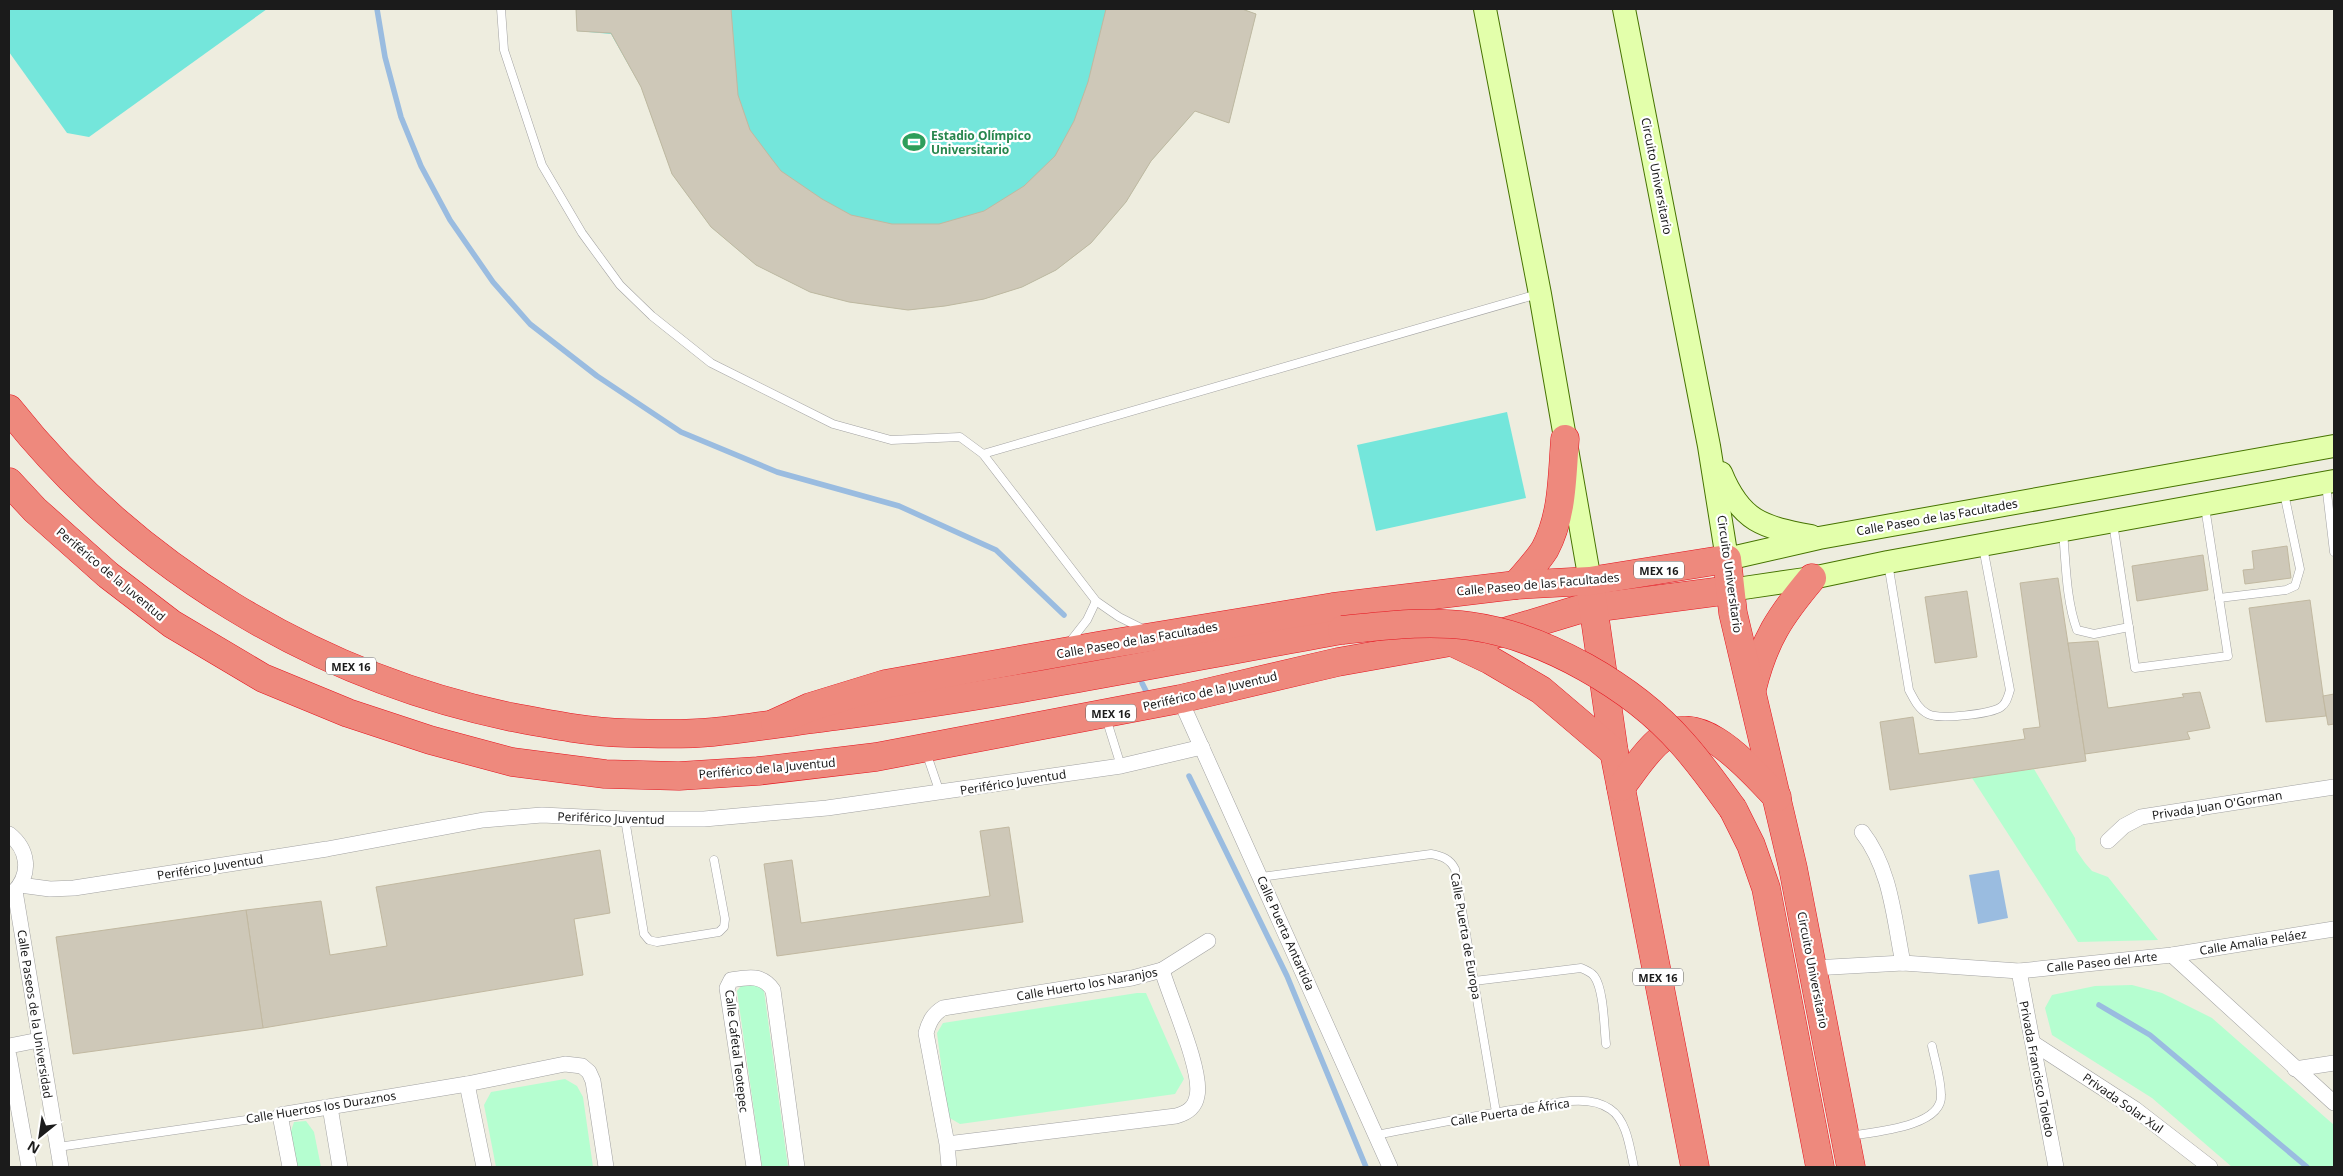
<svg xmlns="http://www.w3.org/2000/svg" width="2343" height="1176" font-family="'Noto Sans',sans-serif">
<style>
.park{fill:#b5fed0}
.pitch{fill:#74e6db}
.water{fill:#9abce0}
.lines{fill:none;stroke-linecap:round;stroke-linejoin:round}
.stream{stroke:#9abce0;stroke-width:5.5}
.building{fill:#cec8b8;stroke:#c1b8a0}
.lane-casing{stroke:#a2a2a2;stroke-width:9}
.street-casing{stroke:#a2a2a2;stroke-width:16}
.secondary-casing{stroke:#467300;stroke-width:24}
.highway-casing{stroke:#e5131e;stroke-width:29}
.lane{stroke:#fff;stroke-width:8}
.street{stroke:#fff;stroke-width:15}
.secondary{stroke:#e3ffab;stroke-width:22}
.highway{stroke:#ee897d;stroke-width:28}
.highway-bridge-casing{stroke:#e5131e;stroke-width:29;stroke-linecap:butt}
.highway-bridge{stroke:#ee897d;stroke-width:28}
.labels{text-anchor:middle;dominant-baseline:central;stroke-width:4.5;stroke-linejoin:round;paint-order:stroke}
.shield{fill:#fff;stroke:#5f5f5f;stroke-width:1}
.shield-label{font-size:11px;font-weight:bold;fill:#1b1b1b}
.leisure-label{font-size:12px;font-weight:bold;fill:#27864d;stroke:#fff;text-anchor:start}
.street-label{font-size:12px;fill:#1b1b1b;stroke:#fff}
</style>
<rect width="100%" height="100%" fill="#eeeddf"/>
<g class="park">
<polygon points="2034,769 2075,838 2076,850 2085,863 2092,871 2108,877 2158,940 2078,942 1972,778"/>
<polygon points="757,981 764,991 788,1167 762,1167 737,991 744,982"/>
<polygon points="2132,985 2162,993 2212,1018 2334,1125 2334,1167 2232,1167 2152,1098 2052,1035 2045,1008 2052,995 2095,986"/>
<polygon points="1137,993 1146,993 1184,1079 1175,1094 960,1124 948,1117 937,1033 943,1023"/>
<polygon points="565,1079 577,1086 583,1097 593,1167 496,1167 484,1105 491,1092"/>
<polygon points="306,1121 314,1132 321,1167 295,1167 289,1137 294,1122"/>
</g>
<g class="pitch">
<polygon points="9,9 267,9 89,137 67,133 9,52"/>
<polygon points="576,9 1242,9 1256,14 1229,123 1195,111 1151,161 1126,202 1091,243 1056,270 1022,287 984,299 945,306 908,310 849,302 810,292 756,265 711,227 672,174 641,87 611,34 577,31"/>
<polygon points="1507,412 1526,498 1376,531 1357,445"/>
</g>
<polygon class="water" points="1999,870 2008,918 1978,924 1969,875"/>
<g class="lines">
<g class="stream">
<polyline points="377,9 385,57 401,117 421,166 450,220 493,282 530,324 597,376 681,432 777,472 899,506 996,550 1064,615"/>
<polyline points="1142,683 1147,693"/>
<polyline points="1189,776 1287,976 1366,1167"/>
<polyline points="2099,1005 2150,1035 2307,1167"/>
</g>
</g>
<g class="building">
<polygon points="576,9 731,9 738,95 750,130 768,154 781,171 822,199 851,215 892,224 939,224 984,211 1024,186 1055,156 1074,121 1088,82 1106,9 1242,9 1256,14 1229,123 1195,111 1151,161 1126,202 1091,243 1056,270 1022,287 984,299 945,306 908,310 849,302 810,292 756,265 711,227 672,174 641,87 611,33 577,31"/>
<polygon points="2287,546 2291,578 2245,584 2243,570 2254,569 2252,551"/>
<polygon points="2203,555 2208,590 2137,601 2132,566"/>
<polygon points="2058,578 2086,761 1890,790 1880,722 1913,717 1919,754 2025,739 2023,729 2040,727 2020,583"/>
<polygon points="1967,591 1977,657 1935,663 1925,597"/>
<polygon points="2310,600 2326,716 2266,722 2249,608"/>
<polygon points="2098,641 2108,708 2184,697 2182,694 2200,692 2210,728 2187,732 2190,739 2085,754 2068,643"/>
<polygon points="2334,694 2334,724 2328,725 2323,696"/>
<polygon points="1009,827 1023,922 777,956 764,864 792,860 801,923 990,896 980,831"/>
<polygon points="600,850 610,913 574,919 583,975 263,1028 246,910 321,901 330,955 387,946 376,887"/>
<polygon points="246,910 263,1028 73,1054 56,937"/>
</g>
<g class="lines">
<defs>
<g id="lane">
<polyline points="501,9 504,50 542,165 582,233 620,285 652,316 711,363 833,424 891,440 960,437 983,454 1096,601 1119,617 1145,630"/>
<polyline points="983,454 1538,294"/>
<polyline points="2326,484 2334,552"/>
<polyline points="2113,523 2135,668 2228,656 2205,507"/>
<path d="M2063,532C2066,564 2066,600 2077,630L2094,634L2129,627"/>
<path d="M1888,563L1909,690C1914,699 1918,709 1928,714C1939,720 1991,714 2001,707C2007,703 2008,696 2010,690L1983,547"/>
<polyline points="2219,598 2286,590 2295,586 2300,569 2284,493"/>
<polyline points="1069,643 1087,620 1096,601"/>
<polyline points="1106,718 1121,766"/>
<polyline points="926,752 940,793"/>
<polyline points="625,819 644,934 649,940 657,942 719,932 724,927 725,919 714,860"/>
<path d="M1261,877L1431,854C1442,856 1450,859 1455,869L1496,1112"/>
<path d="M1474,981L1581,968C1586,970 1591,972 1594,976C1604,989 1604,1027 1606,1044"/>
<path d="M1375,1135C1425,1126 1475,1115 1525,1108C1539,1106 1555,1102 1570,1101C1583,1100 1599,1101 1610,1109C1627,1120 1630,1149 1634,1167"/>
<path d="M1850,1136C1873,1132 1943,1127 1941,1095C1941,1079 1935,1061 1932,1046"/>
<polyline points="58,1147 280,1115"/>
</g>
<g id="street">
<polyline points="1180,699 1390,1167"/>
<path d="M1862,832C1891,869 1894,919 1903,963"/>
<path d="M9,834C28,849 32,873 14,892"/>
<polyline points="2108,841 2124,826 2141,817 2334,787"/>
<polyline points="20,885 50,889 74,888 327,849 483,820 542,815 625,819 704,819 827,808 1121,766 1202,747"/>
<polyline points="15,891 61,1167"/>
<polyline points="2172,955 2334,1103"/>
<polyline points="1813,968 1903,963 2019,971 2172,955 2334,929"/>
<polyline points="1162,970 1208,941"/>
<polyline points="2019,971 2056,1167"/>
<polyline points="2033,1043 2135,1109 2210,1167"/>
<polyline points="9,1046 39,1040"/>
<polyline points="9,1056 29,1167"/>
<polyline points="2295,1069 2334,1063"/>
<polyline points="467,1084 484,1167"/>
<polyline points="330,1107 340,1167"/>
<path d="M947,1144L1176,1116C1187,1113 1195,1108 1197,1096C1203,1071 1170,998 1162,970L1132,978L943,1008C933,1014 929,1022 926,1033L947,1144L949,1167"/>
<polyline points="290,1167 280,1115 467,1084 565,1064 582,1066 589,1072 593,1081 606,1167"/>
<path d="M754,1167L727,988L731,980C748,977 762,974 773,990L797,1167"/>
</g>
<g id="secondary">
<polyline points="1485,9 1540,294 1590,581"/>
<polyline points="1624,9 1709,446 1727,559 1819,538 2334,446"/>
<path d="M1721,473C1741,522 1763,527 1811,536"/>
<polyline points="1730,590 1812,578 1888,562 2334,481"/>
</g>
<g id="highway">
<path d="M9,409C133,566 314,676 511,717C548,724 588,732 626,733C654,734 684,735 713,732C753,728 794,721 835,716C1005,695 1173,660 1342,630"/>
<polyline points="9,482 35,510 108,575 172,624 263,678 348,713 430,740 512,762 605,774 679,776 758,771 876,757 1180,699 1338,662 1501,633 1577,610 1730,590"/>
<path d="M1516,585C1525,574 1537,562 1545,549C1563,515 1562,476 1565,439"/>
<polyline points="1591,591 1614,752 1695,1167"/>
<polyline points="1453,639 1452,642 1490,660 1541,690 1614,752"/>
<path d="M1752,689C1764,640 1780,616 1812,578"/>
<polyline points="775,723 810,707 885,684 1103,645 1333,607 1516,585 1590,581 1727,559 1733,613 1793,868 1851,1167"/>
<path d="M1621,787C1633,772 1645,752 1660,740C1700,706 1752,772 1777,797"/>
<polyline points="1733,809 1751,845 1766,888 1820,1167"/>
</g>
</defs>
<use href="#lane" class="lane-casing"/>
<use href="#street" class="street-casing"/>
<use href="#secondary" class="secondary-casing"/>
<use href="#highway" class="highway-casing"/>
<use href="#lane" class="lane"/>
<use href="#street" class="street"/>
<use href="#secondary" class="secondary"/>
<use href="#highway" class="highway"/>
<defs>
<path id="highway-bridge" d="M1342,630C1384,626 1427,620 1470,626C1544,636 1633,687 1682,743C1701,764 1717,787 1733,809"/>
</defs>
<use href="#highway-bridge" class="highway-bridge-casing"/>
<use href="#highway-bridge" class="highway-bridge"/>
</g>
<defs>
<symbol id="stadium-bare" viewBox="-9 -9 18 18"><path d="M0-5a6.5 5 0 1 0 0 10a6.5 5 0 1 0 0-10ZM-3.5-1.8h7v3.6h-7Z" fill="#2e9e5b" stroke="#fff" stroke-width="2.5" paint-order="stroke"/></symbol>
</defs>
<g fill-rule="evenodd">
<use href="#stadium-bare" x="898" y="126" width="32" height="32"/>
</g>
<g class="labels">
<g class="shield">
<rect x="1634" y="561.5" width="50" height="17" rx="4"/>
<rect x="326" y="657.5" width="50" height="17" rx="4"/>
<rect x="1086" y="704.5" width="50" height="17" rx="4"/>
<rect x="1633" y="968.5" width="50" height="17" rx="4"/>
</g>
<g class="shield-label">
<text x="1659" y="570">MEX 16</text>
<text x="351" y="666">MEX 16</text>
<text x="1111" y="713">MEX 16</text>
<text x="1658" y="977">MEX 16</text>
</g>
<g class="leisure-label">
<text x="931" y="135">Estadio Olímpico<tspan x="931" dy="14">Universitario</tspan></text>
</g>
<g class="street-label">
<text transform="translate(1657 176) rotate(79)">Circuito Universitario</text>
<text transform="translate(1937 517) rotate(-10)">Calle Paseo de las Facultades</text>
<text transform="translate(111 574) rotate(40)">Periférico de la Juventud</text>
<text transform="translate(1730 574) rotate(82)">Circuito Universitario</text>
<text transform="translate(1538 584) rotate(-5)">Calle Paseo de las Facultades</text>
<text transform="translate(1137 640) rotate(-10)">Calle Paseo de las Facultades</text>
<text transform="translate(1210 691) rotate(-13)">Periférico de la Juventud</text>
<text transform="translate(767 768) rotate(-5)">Periférico de la Juventud</text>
<text transform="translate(1013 782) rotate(-9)">Periférico Juventud</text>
<text transform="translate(2217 805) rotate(-9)">Privada Juan O'Gorman</text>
<text transform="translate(611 818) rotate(2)">Periférico Juventud</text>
<text transform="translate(210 867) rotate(-9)">Periférico Juventud</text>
<text transform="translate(1286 933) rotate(66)">Calle Puerta Antartida</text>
<text transform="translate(1466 936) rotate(80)">Calle Puerta de Europa</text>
<text transform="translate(2253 942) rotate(-9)">Calle Amalia Peláez</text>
<text transform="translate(2102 962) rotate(-6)">Calle Paseo del Arte</text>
<text transform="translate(1813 970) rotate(79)">Circuito Universitario</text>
<text transform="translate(1087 984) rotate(-10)">Calle Huerto los Naranjos</text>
<text transform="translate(35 1014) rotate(81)">Calle Paseos de la Universidad</text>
<text transform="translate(737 1051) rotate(83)">Calle Cafetal Teotepec</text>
<text transform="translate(2037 1069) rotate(79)">Privada Francisco Toledo</text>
<text transform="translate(2123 1103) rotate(35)">Privada Solar Xul</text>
<text transform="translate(321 1107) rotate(-9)">Calle Huertos los Duraznos</text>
<text transform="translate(1510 1112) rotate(-9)">Calle Puerta de África</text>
</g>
</g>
<rect width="2343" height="1176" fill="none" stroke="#1b1b1b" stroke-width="20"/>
<g transform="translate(40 1136) rotate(210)" stroke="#ffffff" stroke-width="4" paint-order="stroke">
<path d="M0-4L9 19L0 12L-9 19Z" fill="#1b1b1b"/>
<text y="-8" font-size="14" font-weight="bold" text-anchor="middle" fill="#1b1b1b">N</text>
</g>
</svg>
